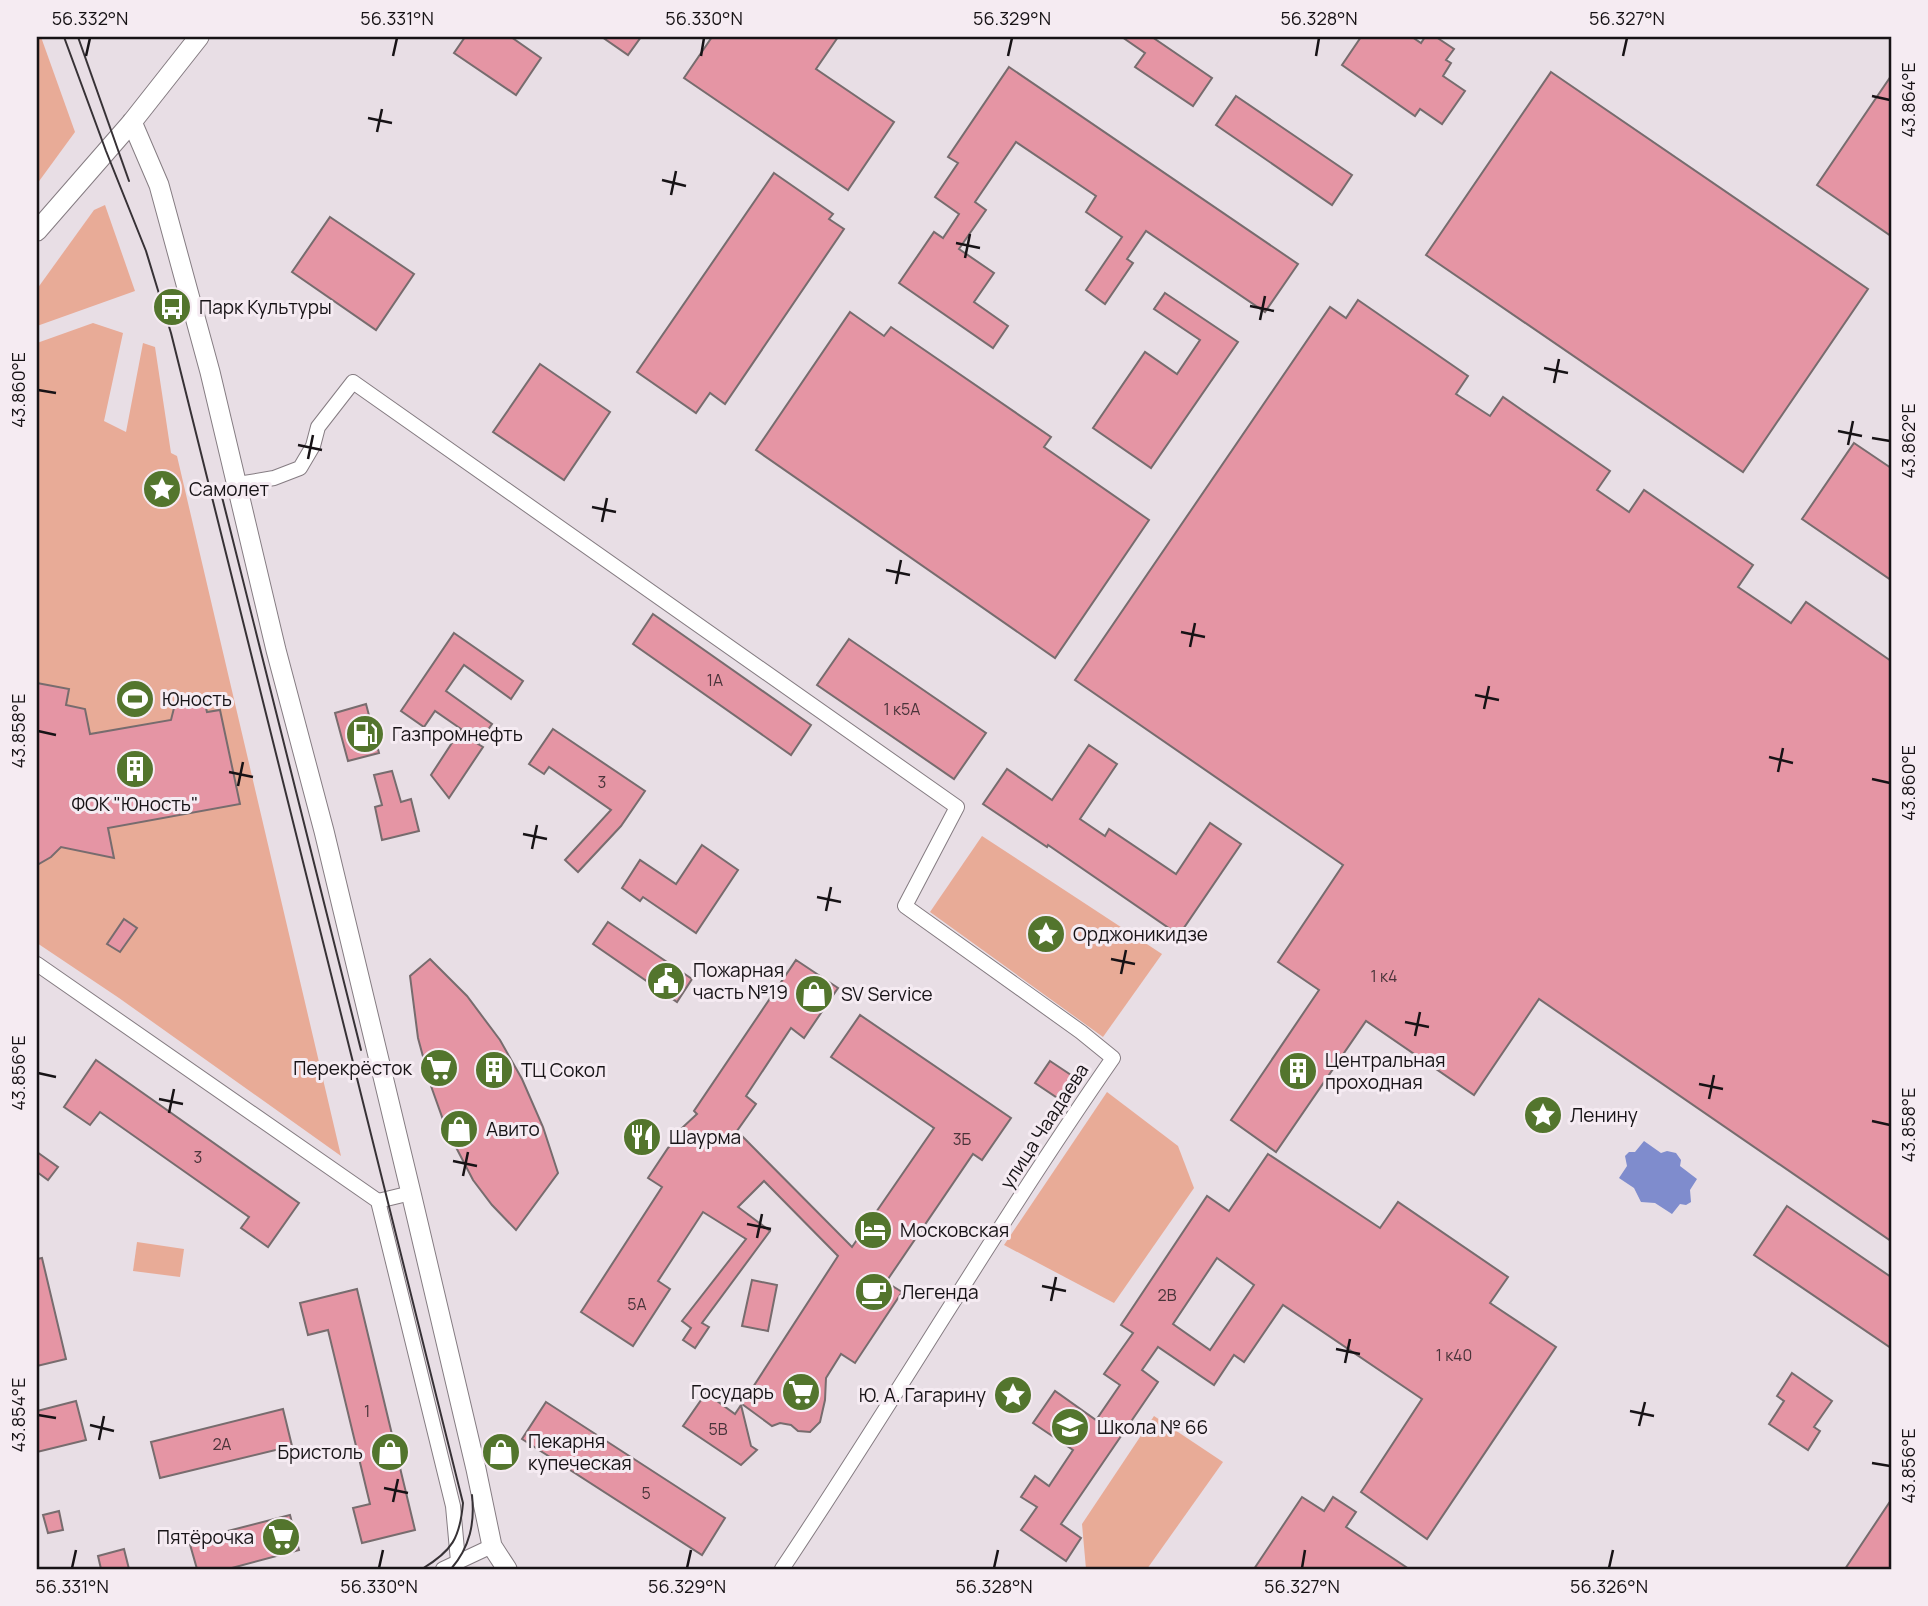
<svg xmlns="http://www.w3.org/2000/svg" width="1928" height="1606" font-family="Manrope,sans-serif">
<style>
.green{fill:#e8ab97}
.water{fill:#7f8ccd}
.building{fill:#e595a4;stroke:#776c6e;stroke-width:2;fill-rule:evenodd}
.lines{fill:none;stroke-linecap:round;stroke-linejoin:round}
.street-casing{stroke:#857c82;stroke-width:16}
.secondary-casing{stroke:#857c82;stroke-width:21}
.street{stroke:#fff;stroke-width:14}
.secondary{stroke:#fff;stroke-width:19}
.tram{stroke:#373236;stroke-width:2}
.ticks{fill:none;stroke:#171316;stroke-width:2.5}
.labels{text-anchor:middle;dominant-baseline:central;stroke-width:6;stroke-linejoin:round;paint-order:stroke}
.number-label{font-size:16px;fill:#4a343a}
.poi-label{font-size:19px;fill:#171316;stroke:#f5ebf2;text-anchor:start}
.street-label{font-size:19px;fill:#171316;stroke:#f5ebf2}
.neatline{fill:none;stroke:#171316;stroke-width:2.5}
.ticks-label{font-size:18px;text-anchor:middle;fill:#171316}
</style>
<rect width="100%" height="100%" fill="#e8dee5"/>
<g class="green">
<polygon points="37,37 41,37 75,132 37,184"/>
<polygon points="105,205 135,291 37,326 37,289 94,210"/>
<polygon points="93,323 123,333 104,421 126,432 143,343 155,347 171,453 177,456 341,1156 119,998 37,943 37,343"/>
<polygon points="982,836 1162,954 1103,1037 930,912"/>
<polygon points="1107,1092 1178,1146 1194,1188 1114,1303 1004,1245"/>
<polygon points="137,1242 184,1249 180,1277 133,1271"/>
<polygon points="1154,1416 1223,1462 1147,1569 1086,1569 1082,1524"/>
</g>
<polygon class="water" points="1644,1141 1661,1153 1667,1151 1676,1153 1681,1160 1680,1166 1697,1179 1690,1190 1691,1202 1686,1205 1680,1204 1672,1214 1655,1203 1641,1202 1634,1188 1619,1178 1627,1166 1625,1156 1629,1152 1635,1152"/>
<g class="building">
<polygon points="465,37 511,37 541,58 516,95 454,53"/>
<polygon points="602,37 641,37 628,55"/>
<polygon points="712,37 838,37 816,69 894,122 848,190 684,78"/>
<polygon points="1122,37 1152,37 1212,78 1193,106 1135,67 1145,53"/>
<polygon points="1361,37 1412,37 1421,43 1425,37 1436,37 1454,49 1446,60 1451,63 1443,76 1465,91 1442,124 1420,109 1415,116 1342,65"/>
<polygon points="1009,67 1298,264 1265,312 1146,231 1127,259 1133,263 1105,304 1086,290 1122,237 1086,212 1096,196 1016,142 975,202 986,210 959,249 994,273 974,302 1008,326 993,348 899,283 934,232 943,238 959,214 935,197 958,163 948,157"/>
<polygon points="1551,72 1868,289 1743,472 1426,255"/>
<polygon points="1891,76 1891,236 1817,185"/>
<polygon points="1236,96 1352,175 1332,205 1216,125"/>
<polygon points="774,173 833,214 829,219 844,229 725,404 710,393 696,413 637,372"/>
<polygon points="330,217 414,274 376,330 292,272"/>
<polygon points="1165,293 1238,342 1151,468 1093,428 1145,352 1177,374 1200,340 1154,309"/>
<polygon points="1358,300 1468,376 1456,394 1490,416 1503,397 1610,471 1597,490 1629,512 1644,490 1753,565 1738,587 1791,623 1806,602 1891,661 1891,1241 1539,999 1474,1095 1366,1021 1276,1152 1231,1120 1319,990 1278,962 1343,865 1075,680 1330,307 1346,318"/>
<polygon points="850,312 884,336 891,327 1051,437 1044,447 1149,520 1055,658 756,450"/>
<polygon points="540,364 610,412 564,480 493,432"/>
<polygon points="1854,443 1891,468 1891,580 1802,519"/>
<polygon points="653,614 811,725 791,755 633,644"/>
<polygon points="454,633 523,681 511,699 464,665 446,691 492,724 478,744 483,747 449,798 431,775 461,729 435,711 424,727 401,711"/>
<polygon points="849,639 986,733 954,779 817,685"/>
<polygon points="37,683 69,689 66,705 85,709 90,734 171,720 176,700 205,704 207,712 220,710 240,804 108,828 114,858 61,847 51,857 37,865"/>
<polygon points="366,704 379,753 348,761 335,713"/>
<polygon points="553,729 645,791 621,826 578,872 565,860 611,810 549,767 544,774 529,764"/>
<polygon points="1089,745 1117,764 1080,819 1105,836 1109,829 1176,874 1210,823 1241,844 1179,935 1048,845 1047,847 983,804 1007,769 1052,800"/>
<polygon points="392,771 401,802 411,799 419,831 382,840 375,807 382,805 374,775"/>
<polygon points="702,845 738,870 696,933 643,897 640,901 622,888 640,860 676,884"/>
<polygon points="124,919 137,928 120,952 107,944"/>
<polygon points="608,922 692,979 677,1002 593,944"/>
<polygon points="430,959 467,996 500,1040 522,1079 543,1127 558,1173 516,1230 492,1205 473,1180 446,1128 431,1086 418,1038 410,976"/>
<polygon points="796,960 838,988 804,1038 791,1028 746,1096 756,1104 737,1131 852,1247 934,1128 831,1057 860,1015 1011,1118 982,1160 973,1154 886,1282 902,1292 855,1363 841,1354 826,1378 825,1400 820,1422 810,1432 798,1431 791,1425 780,1423 772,1426 742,1404 838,1256 764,1181 738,1207 770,1231 702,1323 709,1327 695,1348 683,1340 691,1328 682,1321 746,1239 703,1212 658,1281 670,1289 633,1346 581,1312 662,1187 648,1178 668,1148 685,1131 682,1128 697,1114 694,1111"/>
<polygon points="96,1060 299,1203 268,1247 241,1228 249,1217 100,1112 90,1125 64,1107"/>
<polygon points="1050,1061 1074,1077 1059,1099 1035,1083"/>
<polygon points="37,1152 58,1167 48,1180 37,1172"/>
<path d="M1268,1154L1380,1228L1398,1202L1508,1277L1490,1303L1556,1347L1427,1539L1361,1492L1422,1399L1283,1305L1244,1362L1234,1355L1214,1385L1158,1347L1142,1370L1158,1382L1061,1524L1081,1538L1066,1561L1021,1530L1037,1507L1021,1497L1035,1476L1049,1486L1073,1450L1033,1423L1055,1391L1096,1420L1120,1385L1104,1374L1133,1333L1121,1325L1207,1196L1229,1211ZM1217,1258L1254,1285L1210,1350L1173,1324Z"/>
<polygon points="1787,1206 1891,1277 1891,1348 1754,1255"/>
<polygon points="42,1258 66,1359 37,1366 37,1259"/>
<polygon points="752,1280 777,1285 768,1331 742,1326"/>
<polygon points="357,1289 415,1530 362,1543 353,1508 370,1504 328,1330 308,1335 300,1303"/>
<polygon points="1792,1373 1832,1401 1814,1427 1820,1431 1808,1450 1769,1424 1784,1401 1777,1396"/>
<polygon points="706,1393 735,1414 741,1405 751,1446 757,1450 741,1465 683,1426"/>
<polygon points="76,1401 86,1440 37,1452 37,1411"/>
<polygon points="546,1402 725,1518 702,1555 522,1439"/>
<polygon points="283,1409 292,1446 160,1478 151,1442"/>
<polygon points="1302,1497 1324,1511 1333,1497 1356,1512 1346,1527 1409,1569 1254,1569"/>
<polygon points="1891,1500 1891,1569 1845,1569"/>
<polygon points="59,1511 63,1530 48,1533 43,1515"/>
<polygon points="290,1515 299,1550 228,1569 197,1569 189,1541"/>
<polygon points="124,1549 129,1569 101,1569 98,1556"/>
</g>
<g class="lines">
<defs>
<g id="street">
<path d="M238,484L274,478L300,468L313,446L318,427L353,382L957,807L905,906L1081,1032L1113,1058C997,1225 895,1400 782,1569"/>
<polyline points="37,964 378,1201 453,1506 458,1561"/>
<polyline points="378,1201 411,1193"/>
<polyline points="443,1569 492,1546"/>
</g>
<g id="secondary">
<polyline points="132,122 159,185 210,372 276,650 324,831 411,1193 476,1469 492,1546 507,1569"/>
<polyline points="37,231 132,122 199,37"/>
</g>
</defs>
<use href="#street" class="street-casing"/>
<use href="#secondary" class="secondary-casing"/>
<use href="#street" class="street"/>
<use href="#secondary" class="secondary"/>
<g class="tram">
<path d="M64,37L106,151L146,251L171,333L463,1503C460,1538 452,1551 422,1569"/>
<polyline points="78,37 129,181"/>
<polyline points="221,493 361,1050"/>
<path d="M451,1569C470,1547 475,1523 472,1495"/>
</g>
</g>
<path class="ticks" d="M86,56L90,38M393,56L397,38M701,56L704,38M1008,56L1012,38M1316,56L1319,38M1623,56L1627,38M1872,96L1890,100M368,118L392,123M377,132L382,109M662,180L686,186M671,195L676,171M956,243L980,248M965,258L970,234M1250,306L1274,311M1260,320L1265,296M1544,368L1568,373M1554,383L1559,359M38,390L56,393M1838,431L1862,436M1872,438L1890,441M298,445L322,450M1848,445L1853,421M308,459L313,435M592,507L616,512M602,522L607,498M886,570L910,575M896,584L901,560M1181,632L1205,637M1190,647L1195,623M1475,695L1499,700M1484,709L1489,686M38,731L56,735M1769,757L1793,763M229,772L253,777M1778,772L1783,748M1872,779L1890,783M238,786L243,762M523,834L547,839M532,849L537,825M817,897L841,902M826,911L831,887M1111,959L1135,964M1121,974L1126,950M1405,1022L1429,1027M1415,1036L1420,1012M38,1073L56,1077M1699,1084L1723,1089M159,1099L183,1104M1709,1099L1714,1075M169,1113L174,1089M1872,1121L1890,1125M453,1161L477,1166M463,1176L468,1152M747,1224L771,1229M757,1238L762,1214M1042,1286L1066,1291M1051,1301L1056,1277M1336,1349L1360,1354M1345,1363L1350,1339M1630,1411L1654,1416M38,1415L56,1418M90,1425L114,1431M1639,1426L1645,1402M99,1440L104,1416M1872,1463L1890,1466M384,1488L408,1493M393,1502L398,1479M72,1568L76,1550M379,1568L383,1550M687,1568L691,1550M994,1568L998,1550M1302,1568L1305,1550M1609,1568L1613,1550"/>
<defs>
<symbol id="bus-disc" viewBox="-11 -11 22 22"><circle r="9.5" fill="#53752d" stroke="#f5ebf2"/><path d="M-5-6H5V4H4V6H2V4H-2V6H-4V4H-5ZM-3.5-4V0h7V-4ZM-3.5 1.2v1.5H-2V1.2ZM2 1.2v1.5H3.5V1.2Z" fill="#fff"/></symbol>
<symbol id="sight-disc" viewBox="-11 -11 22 22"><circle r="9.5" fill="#53752d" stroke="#f5ebf2"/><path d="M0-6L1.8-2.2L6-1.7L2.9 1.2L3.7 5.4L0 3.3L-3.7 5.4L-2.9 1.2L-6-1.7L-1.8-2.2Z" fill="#fff"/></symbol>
<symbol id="stadium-disc" viewBox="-11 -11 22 22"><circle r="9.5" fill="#53752d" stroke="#f5ebf2"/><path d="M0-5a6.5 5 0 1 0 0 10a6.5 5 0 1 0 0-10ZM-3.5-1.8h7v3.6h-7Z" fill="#fff"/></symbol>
<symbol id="fuel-disc" viewBox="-11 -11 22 22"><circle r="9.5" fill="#53752d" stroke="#f5ebf2"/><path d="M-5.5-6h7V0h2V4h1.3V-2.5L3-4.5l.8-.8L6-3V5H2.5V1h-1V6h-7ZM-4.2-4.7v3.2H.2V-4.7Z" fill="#fff"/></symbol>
<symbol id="building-disc" viewBox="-11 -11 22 22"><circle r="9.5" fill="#53752d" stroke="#f5ebf2"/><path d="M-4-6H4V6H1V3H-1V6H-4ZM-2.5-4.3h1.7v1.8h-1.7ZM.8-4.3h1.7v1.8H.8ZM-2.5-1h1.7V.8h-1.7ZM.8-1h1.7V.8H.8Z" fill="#fff"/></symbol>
<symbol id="civic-disc" viewBox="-11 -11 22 22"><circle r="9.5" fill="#53752d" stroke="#f5ebf2"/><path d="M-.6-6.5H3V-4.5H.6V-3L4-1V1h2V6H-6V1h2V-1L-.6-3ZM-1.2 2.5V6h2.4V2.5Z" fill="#fff"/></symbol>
<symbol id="shop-disc" viewBox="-11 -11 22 22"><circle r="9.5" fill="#53752d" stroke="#f5ebf2"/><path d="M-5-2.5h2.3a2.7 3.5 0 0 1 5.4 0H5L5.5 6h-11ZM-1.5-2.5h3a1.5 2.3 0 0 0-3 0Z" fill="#fff"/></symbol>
<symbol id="supermarket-disc" viewBox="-11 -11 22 22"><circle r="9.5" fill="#53752d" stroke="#f5ebf2"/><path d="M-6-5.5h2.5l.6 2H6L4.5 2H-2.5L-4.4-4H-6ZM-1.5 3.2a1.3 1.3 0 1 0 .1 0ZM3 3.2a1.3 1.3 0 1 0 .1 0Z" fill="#fff"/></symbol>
<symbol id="restaurant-disc" viewBox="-11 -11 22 22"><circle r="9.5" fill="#53752d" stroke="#f5ebf2"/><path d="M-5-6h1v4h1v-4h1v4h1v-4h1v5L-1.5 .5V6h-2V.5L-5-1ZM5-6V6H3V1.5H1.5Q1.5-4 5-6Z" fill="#fff"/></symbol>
<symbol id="hotel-disc" viewBox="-11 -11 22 22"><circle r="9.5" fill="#53752d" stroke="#f5ebf2"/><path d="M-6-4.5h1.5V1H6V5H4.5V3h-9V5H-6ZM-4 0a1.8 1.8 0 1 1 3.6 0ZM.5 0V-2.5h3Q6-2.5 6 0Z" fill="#fff"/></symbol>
<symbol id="cafe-disc" viewBox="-11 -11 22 22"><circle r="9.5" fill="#53752d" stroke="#f5ebf2"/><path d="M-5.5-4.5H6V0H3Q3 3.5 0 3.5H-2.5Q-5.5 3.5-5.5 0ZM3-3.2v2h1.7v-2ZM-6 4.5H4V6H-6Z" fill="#fff"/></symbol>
<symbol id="school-disc" viewBox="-11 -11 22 22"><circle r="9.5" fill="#53752d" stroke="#f5ebf2"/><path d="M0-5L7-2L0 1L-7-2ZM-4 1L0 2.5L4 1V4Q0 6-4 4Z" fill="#fff"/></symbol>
</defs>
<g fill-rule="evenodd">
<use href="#bus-disc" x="150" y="285" width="44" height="44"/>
<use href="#sight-disc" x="140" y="467" width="44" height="44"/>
<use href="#stadium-disc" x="113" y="677" width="44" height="44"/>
<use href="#fuel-disc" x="343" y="712" width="44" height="44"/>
<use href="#building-disc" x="113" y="747" width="44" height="44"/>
<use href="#sight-disc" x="1024" y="912" width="44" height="44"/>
<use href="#civic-disc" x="644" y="959" width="44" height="44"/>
<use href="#shop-disc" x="792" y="972" width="44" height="44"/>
<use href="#supermarket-disc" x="417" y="1046" width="44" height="44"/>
<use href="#building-disc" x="472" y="1048" width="44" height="44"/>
<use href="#building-disc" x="1276" y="1049" width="44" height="44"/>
<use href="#sight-disc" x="1521" y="1093" width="44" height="44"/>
<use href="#shop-disc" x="437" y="1107" width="44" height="44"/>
<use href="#restaurant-disc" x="620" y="1115" width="44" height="44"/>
<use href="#hotel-disc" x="851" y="1208" width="44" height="44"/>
<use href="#cafe-disc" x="852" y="1270" width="44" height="44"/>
<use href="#supermarket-disc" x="779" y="1370" width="44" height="44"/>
<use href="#sight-disc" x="991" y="1373" width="44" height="44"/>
<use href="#school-disc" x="1048" y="1405" width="44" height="44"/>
<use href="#shop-disc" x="368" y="1430" width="44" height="44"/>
<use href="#shop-disc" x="479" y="1430" width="44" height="44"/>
<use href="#supermarket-disc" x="259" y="1515" width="44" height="44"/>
</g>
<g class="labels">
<g class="number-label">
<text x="715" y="680">1А</text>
<text x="902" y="709">1 к5А</text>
<text x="602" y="782">3</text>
<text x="1384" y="976">1 к4</text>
<text x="962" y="1139">3Б</text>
<text x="198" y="1157">3</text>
<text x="1167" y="1295">2В</text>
<text x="637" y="1304">5А</text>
<text x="1454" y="1355">1 к40</text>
<text x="367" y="1411">1</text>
<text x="718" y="1429">5В</text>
<text x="222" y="1444">2А</text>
<text x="646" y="1493">5</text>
</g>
<g class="poi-label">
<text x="199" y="307">Парк Культуры</text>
<text x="189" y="489">Самолет</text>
<text x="162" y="699">Юность</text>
<text x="392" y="734">Газпромнефть</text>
<text x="135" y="804" text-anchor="middle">ФОК "Юность"</text>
<text x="1073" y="934">Орджоникидзе</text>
<text x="693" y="970">Пожарная<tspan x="693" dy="22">часть №19</tspan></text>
<text x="841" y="994">SV Service</text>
<text x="1325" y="1060">Центральная<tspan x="1325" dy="22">проходная</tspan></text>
<text x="412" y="1068" text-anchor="end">Перекрёсток</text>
<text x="521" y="1070">ТЦ Сокол</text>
<text x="1570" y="1115">Ленину</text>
<text x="486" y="1129">Авито</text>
<text x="669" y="1137">Шаурма</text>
<text x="900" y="1230">Московская</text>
<text x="901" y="1292">Легенда</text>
<text x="774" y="1392" text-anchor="end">Государь</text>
<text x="986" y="1395" text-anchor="end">Ю. А. Гагарину</text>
<text x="1097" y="1427">Школа № 66</text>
<text x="528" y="1441">Пекарня<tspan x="528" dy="22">купеческая</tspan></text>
<text x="363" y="1452" text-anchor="end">Бристоль</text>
<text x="254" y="1537" text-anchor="end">Пятёрочка</text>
</g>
<g class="street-label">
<text transform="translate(1044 1126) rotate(-57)">улица Чаадаева</text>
</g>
</g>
<rect width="1928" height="1606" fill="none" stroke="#f5ebf2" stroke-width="77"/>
<rect x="38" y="38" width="1852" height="1530" class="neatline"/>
<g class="ticks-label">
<text x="90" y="25">56.332°N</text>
<text x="397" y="25">56.331°N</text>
<text x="704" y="25">56.330°N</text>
<text x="1012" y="25">56.329°N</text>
<text x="1319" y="25">56.328°N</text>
<text x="1627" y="25">56.327°N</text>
<text transform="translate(1909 100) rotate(-90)" y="6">43.864°E</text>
<text transform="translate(19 390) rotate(-90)" y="6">43.860°E</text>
<text transform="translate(1909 441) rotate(-90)" y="6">43.862°E</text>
<text transform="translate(19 731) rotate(-90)" y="6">43.858°E</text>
<text transform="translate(1909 783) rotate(-90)" y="6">43.860°E</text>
<text transform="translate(19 1073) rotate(-90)" y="6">43.856°E</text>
<text transform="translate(1909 1125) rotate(-90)" y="6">43.858°E</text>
<text transform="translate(19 1415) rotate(-90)" y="6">43.854°E</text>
<text transform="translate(1909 1466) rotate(-90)" y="6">43.856°E</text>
<text x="72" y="1593">56.331°N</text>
<text x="379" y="1593">56.330°N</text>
<text x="687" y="1593">56.329°N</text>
<text x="994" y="1593">56.328°N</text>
<text x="1302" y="1593">56.327°N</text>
<text x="1609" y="1593">56.326°N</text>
</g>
</svg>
